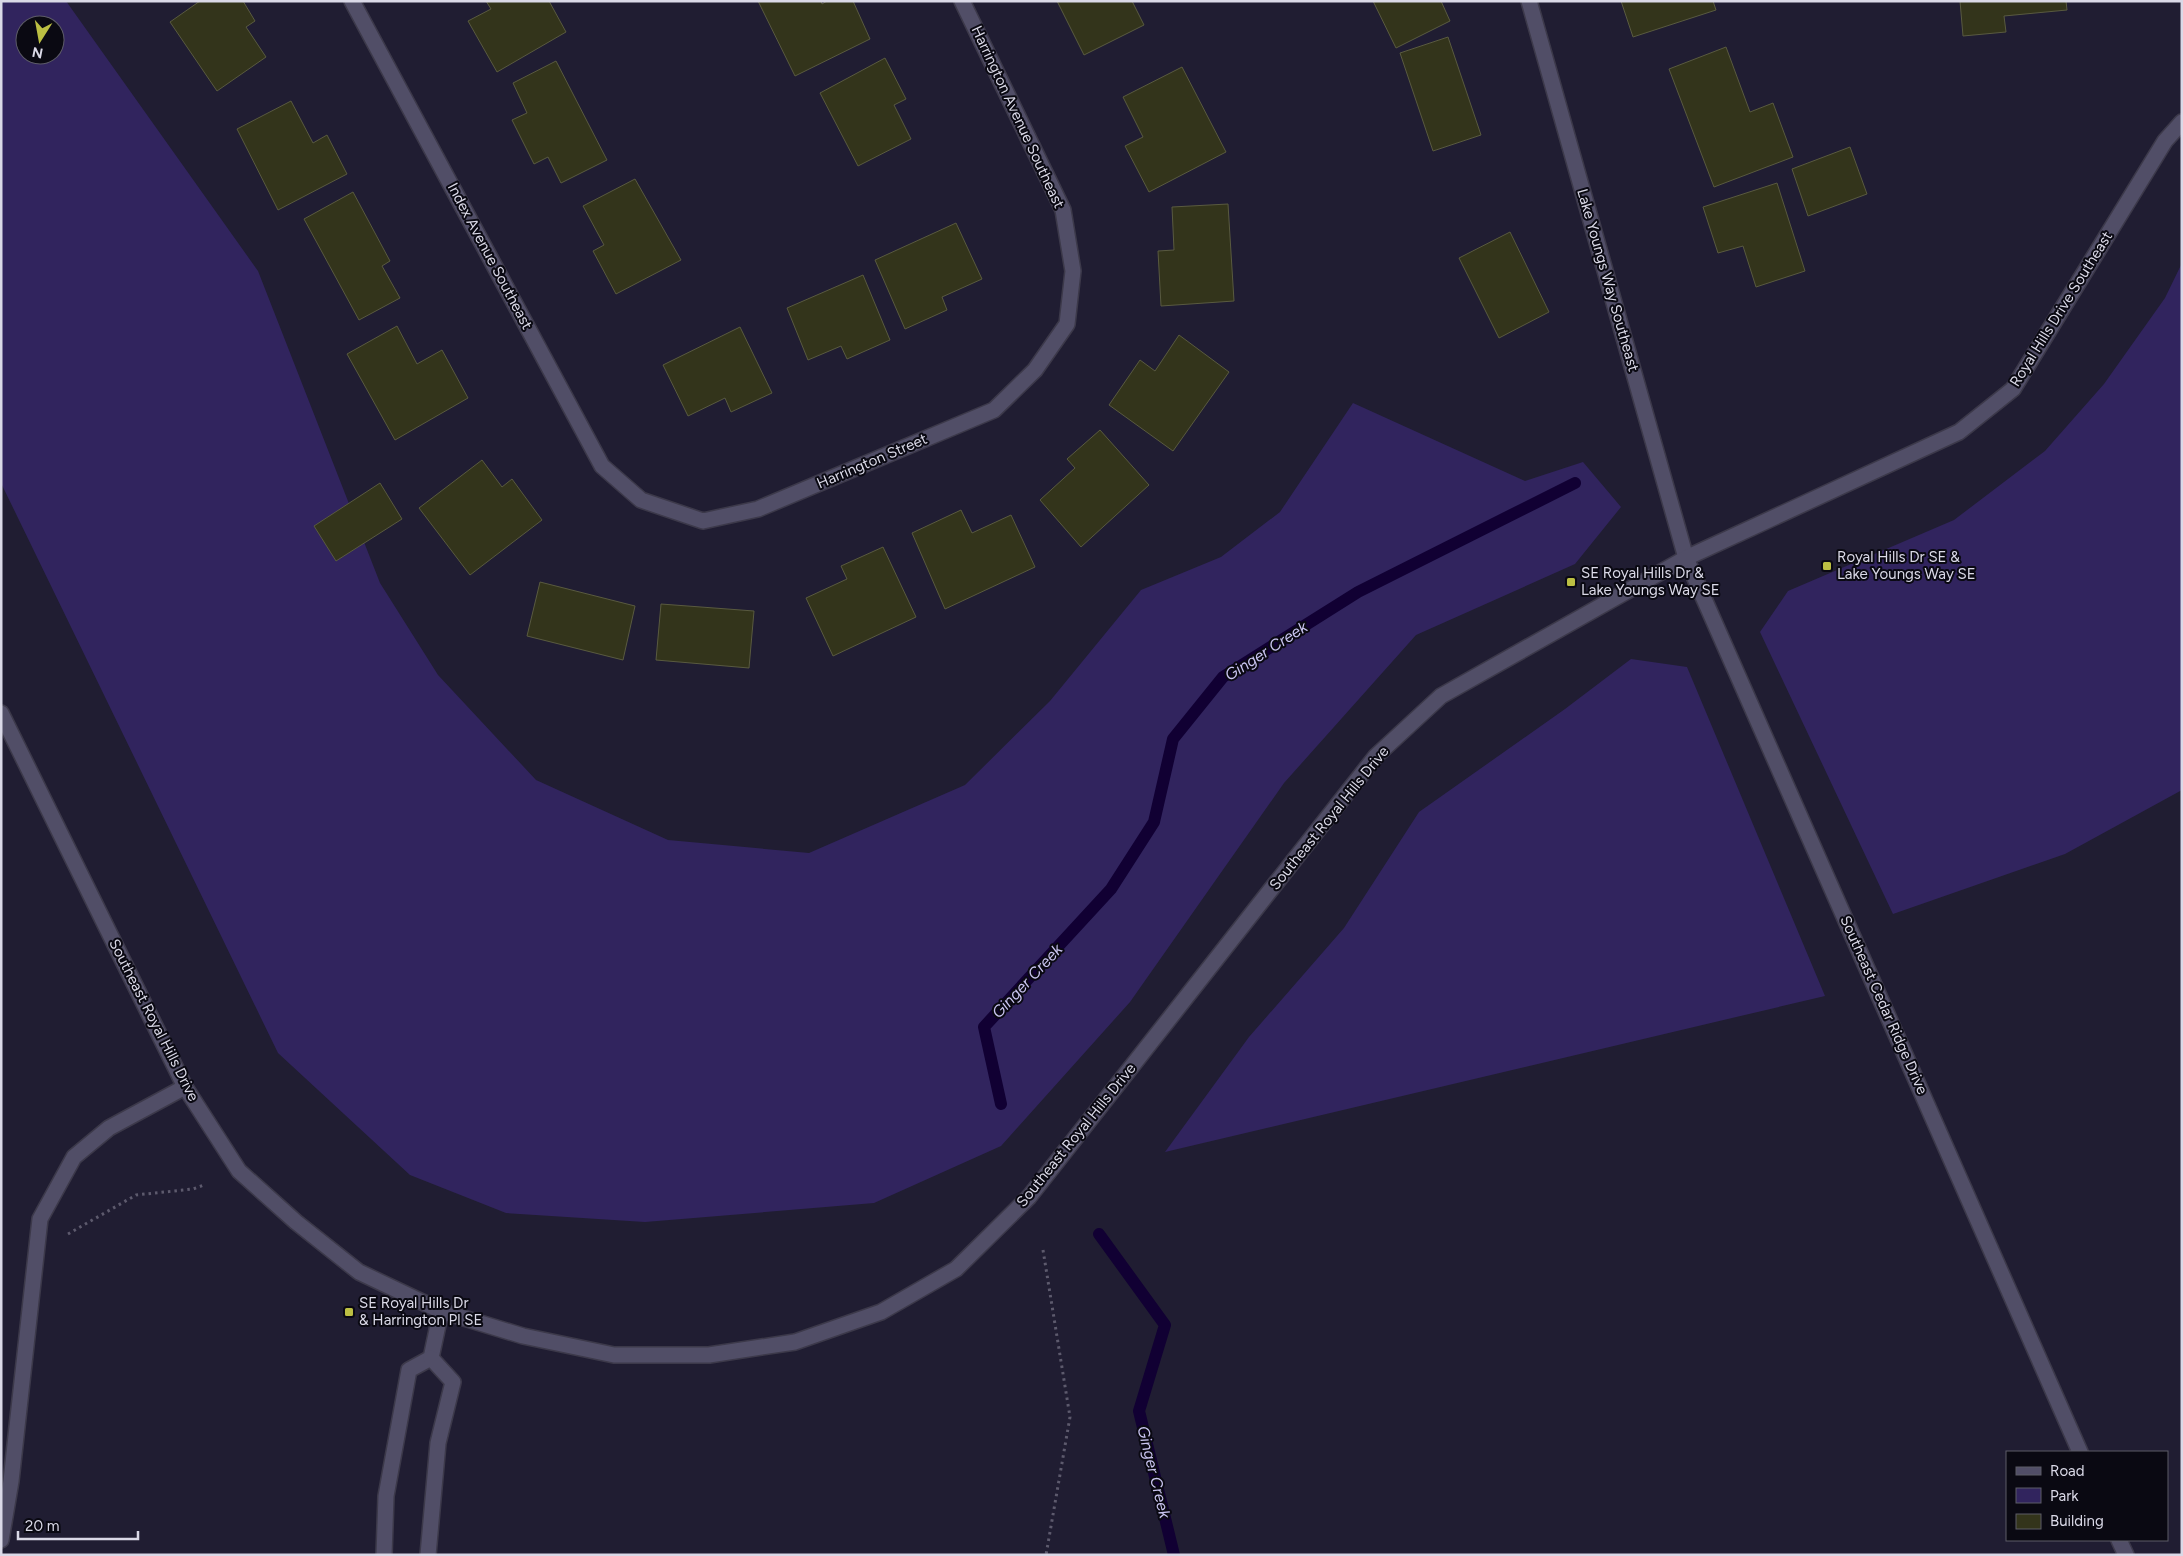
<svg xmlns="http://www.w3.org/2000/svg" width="2183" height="1556" font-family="Figtree,sans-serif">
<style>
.green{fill:#31245e;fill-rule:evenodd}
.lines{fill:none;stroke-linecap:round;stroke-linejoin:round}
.stream{stroke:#103;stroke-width:12}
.building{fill:#33341b;stroke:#595a40}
.minor-casing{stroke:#3c394a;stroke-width:18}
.path{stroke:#5d5a6d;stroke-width:3;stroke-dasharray:2.5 4;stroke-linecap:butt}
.minor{stroke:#514e67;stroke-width:15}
.poi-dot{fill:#bcbf43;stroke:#0a0912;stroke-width:2}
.labels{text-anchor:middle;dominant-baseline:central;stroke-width:4;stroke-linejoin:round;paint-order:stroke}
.street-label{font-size:15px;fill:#dad9e7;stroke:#0a0912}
.poi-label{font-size:15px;fill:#dad9e7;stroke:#0a0912;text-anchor:start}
.water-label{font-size:16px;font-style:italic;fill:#cac5f1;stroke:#0a0912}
</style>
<rect width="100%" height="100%" fill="#201d32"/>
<g class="green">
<path d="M1,1H66L258,271L380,583L438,675L536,780L668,840L809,853L965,785L1050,701L1141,590L1221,557L1280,512L1353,403L1525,481L1583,462L1621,507L1575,564L1416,635L1284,783L1130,1002L1001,1146L874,1203L645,1222L506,1213L410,1175L278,1053L1,483ZM25,25H55V55H25Z"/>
<polygon points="2182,263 2182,790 2065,854 1893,914 1760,632 1788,591 1954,520 2045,451 2104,384 2165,298"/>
<polygon points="1631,659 1687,667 1825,996 1165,1152 1249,1037 1344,928 1419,812 1565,709"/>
</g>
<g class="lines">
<g class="stream">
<polyline points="1001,1104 984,1027 1111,889 1154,822 1173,739 1223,677 1358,592 1575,483"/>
<polyline points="1099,1234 1165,1325 1139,1411 1174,1555"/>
</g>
</g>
<g class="building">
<polygon points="200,1 243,1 255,21 246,27 266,57 217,91 170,22"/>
<polygon points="486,1 549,1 566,32 497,72 468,21 491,9"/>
<polygon points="758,1 821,1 822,4 827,1 853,1 870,39 795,76"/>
<polygon points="1057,1 1132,1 1144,25 1084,55"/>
<polygon points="1373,1 1441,1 1450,21 1396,48"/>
<polygon points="1621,1 1713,1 1716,10 1633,37"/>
<polygon points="1960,1 2066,1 2067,10 2004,16 2006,32 1963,36"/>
<polygon points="1448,37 1481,135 1433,151 1400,53"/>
<polygon points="1726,47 1750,112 1773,103 1793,157 1714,187 1669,69"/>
<polygon points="885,58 906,99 894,105 911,139 858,166 820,93"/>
<polygon points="556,61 607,160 561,183 548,157 534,164 512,120 527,113 513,83"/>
<polygon points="1182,67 1226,152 1149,192 1125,146 1143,137 1123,97"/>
<polygon points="291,101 313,143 327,135 347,174 278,210 237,129"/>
<polygon points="1850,147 1867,194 1808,216 1792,169"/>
<polygon points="635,179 681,260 616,294 593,251 604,245 583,206"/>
<polygon points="1777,183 1805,271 1756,287 1743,246 1718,253 1703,207"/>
<polygon points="353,192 390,261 382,266 400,298 359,320 304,219"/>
<polygon points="1228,204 1234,301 1161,306 1158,251 1174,250 1172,207"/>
<polygon points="956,223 982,279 942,297 947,310 905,329 875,260"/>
<polygon points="1510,232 1549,312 1499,338 1459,258"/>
<polygon points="863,275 890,340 847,359 841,346 808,360 787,308"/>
<polygon points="397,326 417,364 442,350 468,398 395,440 347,354"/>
<polygon points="740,327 772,393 731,412 725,398 688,416 663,365"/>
<polygon points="1179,335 1229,372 1173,451 1109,405 1140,360 1155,371"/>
<polygon points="1100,430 1149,485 1081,547 1040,500 1075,468 1067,459"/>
<polygon points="482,460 502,487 512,479 542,520 470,575 419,508"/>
<polygon points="380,483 402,519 336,561 314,526"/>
<polygon points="961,510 972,533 1011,515 1035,567 945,609 912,533"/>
<polygon points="883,547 916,617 833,656 806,598 847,579 841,566"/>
<polygon points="540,582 635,606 623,660 527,636"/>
<polygon points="661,604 754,611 749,668 656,660"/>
</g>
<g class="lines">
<defs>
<g id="minor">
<polyline points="352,1 602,466 641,500 703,521 758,509 994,410 1035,370 1067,324 1073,271 1063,210 962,1"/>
<polyline points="1529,1 1686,558 2080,1452"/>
<polyline points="1,713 185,1087 239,1171 296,1222 359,1272 441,1311 523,1336 614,1355 709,1355 795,1342 881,1312 956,1269 1029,1197 1376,756 1441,696 1686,558 1959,432 2013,389 2165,141 2182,122"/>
<polyline points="1,1540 11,1481 40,1219 74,1157 109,1128 185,1087"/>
<polyline points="2119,1540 2126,1555"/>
<polyline points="384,1555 386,1496 409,1370 431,1358 441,1311"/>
<polyline points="428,1555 438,1443 453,1382 431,1358"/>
</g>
</defs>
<use href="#minor" class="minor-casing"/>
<g class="path">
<polyline points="68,1234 136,1195 193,1189 204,1185"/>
<polyline points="1043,1250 1070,1417 1046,1555"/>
</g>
<use href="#minor" class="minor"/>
</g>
<g class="poi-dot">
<rect x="1822" y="561" width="10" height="10" rx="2.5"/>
<rect x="1566" y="577" width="10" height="10" rx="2.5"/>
<rect x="344" y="1307" width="10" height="10" rx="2.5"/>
</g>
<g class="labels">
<g class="street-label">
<text transform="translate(1018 117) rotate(65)">Harrington Avenue Southeast</text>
<text transform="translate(490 256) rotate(62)">Index Avenue Southeast</text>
<text transform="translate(1608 280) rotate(74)">Lake Youngs Way Southeast</text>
<text transform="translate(2061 309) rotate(-58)">Royal Hills Drive Southeast</text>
<text transform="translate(872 461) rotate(-23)">Harrington Street</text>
<text transform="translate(1329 818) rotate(-51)">Southeast Royal Hills Drive</text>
<text transform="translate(1884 1005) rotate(66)">Southeast Cedar Ridge Drive</text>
<text transform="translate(154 1020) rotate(63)">Southeast Royal Hills Drive</text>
<text transform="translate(1076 1135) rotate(-51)">Southeast Royal Hills Drive</text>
</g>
<g class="poi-label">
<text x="1837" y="557">Royal Hills Dr SE &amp;<tspan x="1837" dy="17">Lake Youngs Way SE</tspan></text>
<text x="1581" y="573">SE Royal Hills Dr &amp;<tspan x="1581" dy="17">Lake Youngs Way SE</tspan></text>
<text x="359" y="1303">SE Royal Hills Dr<tspan x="359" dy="17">&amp; Harrington Pl SE</tspan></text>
</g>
<g class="water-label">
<text transform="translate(1266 651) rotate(-33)">Ginger Creek</text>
<text transform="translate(1027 981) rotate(-47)">Ginger Creek</text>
<text transform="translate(1154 1472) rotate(76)">Ginger Creek</text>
</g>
</g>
<rect width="2183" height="1556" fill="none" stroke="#dad9e7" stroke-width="5"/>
<rect x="2006" y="1451" width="162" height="90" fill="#0a0912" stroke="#5d5c67"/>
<rect x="2016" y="1467" width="25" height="8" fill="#514e67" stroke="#5d5c67"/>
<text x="2050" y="1476" font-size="15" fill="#dad9e7">Road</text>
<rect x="2016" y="1488" width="25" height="15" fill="#31245e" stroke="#5d5c67"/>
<text x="2050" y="1501" font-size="15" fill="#dad9e7">Park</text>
<rect x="2016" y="1514" width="25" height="15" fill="#33341b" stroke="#5d5c67"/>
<text x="2050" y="1526" font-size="15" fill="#dad9e7">Building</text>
<g transform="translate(40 40) rotate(191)"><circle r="24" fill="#0a0912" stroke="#5d5c67"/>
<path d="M0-4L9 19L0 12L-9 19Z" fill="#bcbf43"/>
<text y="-8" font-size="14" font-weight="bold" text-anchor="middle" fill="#dad9e7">N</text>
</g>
<path d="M18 1531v8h120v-8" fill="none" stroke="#dad9e7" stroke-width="2.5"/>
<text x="25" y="1531" font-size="15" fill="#dad9e7" stroke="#0a0912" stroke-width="4" paint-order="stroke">20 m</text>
</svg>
